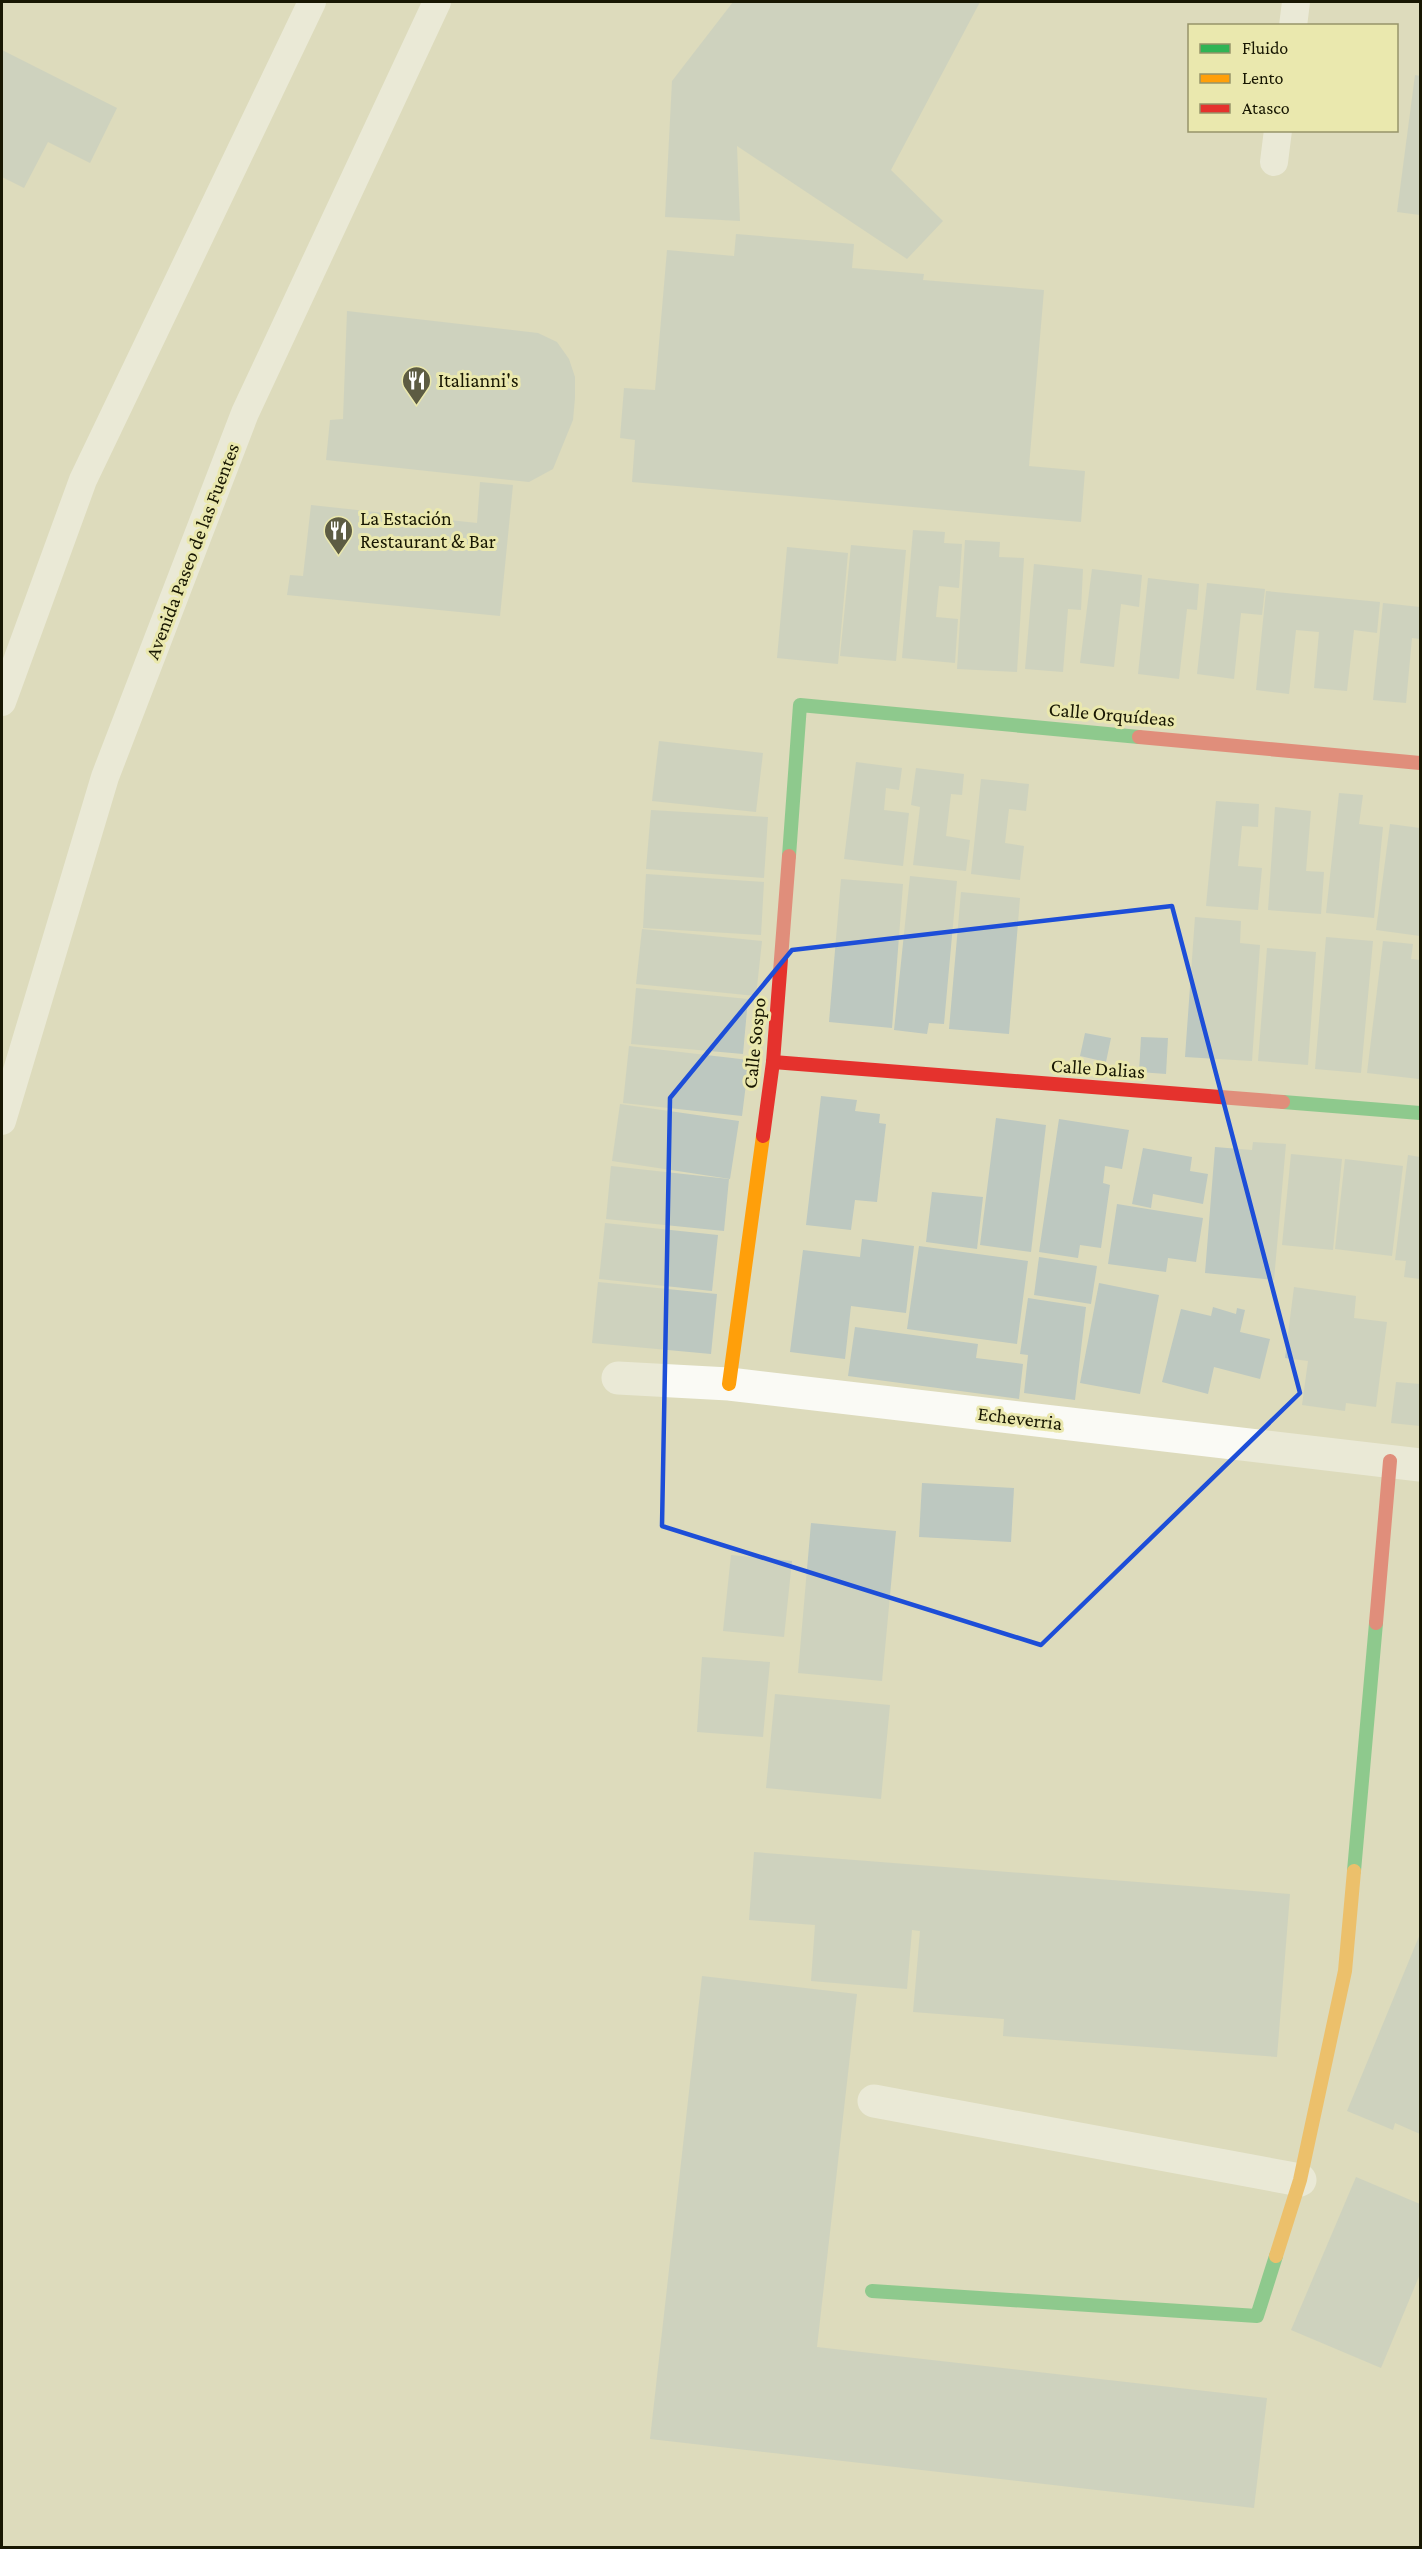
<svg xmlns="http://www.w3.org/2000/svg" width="1422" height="2549" font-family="'Crimson Pro',serif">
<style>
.building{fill:#bdc8c0}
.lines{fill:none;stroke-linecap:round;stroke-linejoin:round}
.lane{stroke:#fafaf5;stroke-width:28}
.street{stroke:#fafaf5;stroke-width:33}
.fast{stroke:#30b455;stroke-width:14}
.slow{stroke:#ff9f0a;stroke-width:14}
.jam{stroke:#e5322d;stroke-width:14}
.marked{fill:none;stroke:#1d4ed8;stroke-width:4.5;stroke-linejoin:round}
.labels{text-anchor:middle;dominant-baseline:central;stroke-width:6;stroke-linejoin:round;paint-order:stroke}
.poi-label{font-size:20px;fill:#181702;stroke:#eae8ae;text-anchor:start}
.street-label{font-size:20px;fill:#181702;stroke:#eae8ae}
</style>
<rect width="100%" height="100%" fill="#dddbbc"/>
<g class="building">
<polygon points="733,2 980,2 891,170 943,221 907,259 737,146 740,221 665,217 672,81"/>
<polygon points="2,50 117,108 90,163 48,142 24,188 2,177"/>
<polygon points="1415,75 1420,76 1420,215 1397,212"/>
<polygon points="736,234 854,244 852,268 924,274 923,280 1044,290 1029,466 1085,471 1081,522 632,482 635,440 620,438 624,388 655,390 667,250 734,256"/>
<polygon points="347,311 538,333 557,342 569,359 575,377 575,398 573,420 553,469 529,482 326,460 330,420 343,419"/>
<polygon points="480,482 513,485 500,616 287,595 290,575 303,576 311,505 477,523"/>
<polygon points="913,530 945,532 944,543 962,544 959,588 939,586 936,617 958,619 955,663 902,658"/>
<polygon points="965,540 1000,542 999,557 1024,558 1017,672 957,669"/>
<polygon points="851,545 906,550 896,661 840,656"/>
<polygon points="787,547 848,553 838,664 777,658"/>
<polygon points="1034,564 1083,569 1081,610 1068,609 1063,672 1025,669"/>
<polygon points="1092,569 1142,575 1139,607 1121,604 1114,667 1080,663"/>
<polygon points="1148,578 1199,584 1197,610 1187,609 1179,679 1138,674"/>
<polygon points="1207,583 1265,589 1262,615 1241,613 1234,679 1197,674"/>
<polygon points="1266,591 1380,602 1377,633 1354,630 1347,691 1314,688 1319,632 1296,630 1289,694 1256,690"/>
<polygon points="1383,603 1420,607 1420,639 1412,638 1406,703 1373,700"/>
<polygon points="659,741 763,753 756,812 652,801"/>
<polygon points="856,762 902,768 899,790 886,788 884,810 909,813 903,866 844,859"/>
<polygon points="916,768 964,774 962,795 951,794 946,836 970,840 966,871 913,865 920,807 911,805"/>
<polygon points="981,779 1029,784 1026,811 1009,809 1005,843 1024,846 1020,880 971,874"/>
<polygon points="1339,793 1363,795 1359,824 1383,827 1374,918 1326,913"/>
<polygon points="1216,801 1259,804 1258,827 1242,826 1238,866 1262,868 1258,910 1206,906"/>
<polygon points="1275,807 1311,811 1306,871 1324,872 1321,914 1268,910"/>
<polygon points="651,810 768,817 764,878 646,869"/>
<polygon points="1390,824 1420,828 1420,936 1376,930"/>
<polygon points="646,874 764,882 761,935 643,928"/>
<polygon points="910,876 957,881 944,1024 929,1023 927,1034 894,1030"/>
<polygon points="841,879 903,884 892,1028 829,1022"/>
<polygon points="961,892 1020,898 1009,1034 949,1029"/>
<polygon points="1195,917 1241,921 1240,943 1260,945 1252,1061 1185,1057"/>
<polygon points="642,929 762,941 756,996 636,984"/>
<polygon points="1326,937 1373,941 1361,1073 1315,1069"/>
<polygon points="1383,941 1413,944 1411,959 1420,960 1419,1079 1367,1073"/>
<polygon points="1267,948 1316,952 1308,1065 1258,1061"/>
<polygon points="636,988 748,999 743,1054 631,1044"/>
<polygon points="1085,1033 1111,1038 1106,1062 1080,1056"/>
<polygon points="1141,1037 1168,1038 1166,1074 1139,1072"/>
<polygon points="629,1046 749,1060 742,1116 623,1103"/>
<polygon points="821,1096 857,1100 855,1111 880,1114 879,1123 886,1124 877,1202 855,1200 851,1230 806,1225"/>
<polygon points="620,1104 739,1121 730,1179 612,1161"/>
<polygon points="996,1118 1046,1125 1031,1252 980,1245"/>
<polygon points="1059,1119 1129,1130 1122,1169 1105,1166 1103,1183 1110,1185 1101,1248 1080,1245 1078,1258 1039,1252"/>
<polygon points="1253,1142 1286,1144 1274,1280 1205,1273 1215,1147 1252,1150"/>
<polygon points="1143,1148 1192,1157 1190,1171 1208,1174 1203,1204 1153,1194 1151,1208 1132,1204"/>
<polygon points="1291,1154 1342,1159 1333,1250 1282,1245"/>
<polygon points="1408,1155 1420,1157 1420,1279 1404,1277 1406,1261 1395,1260"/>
<polygon points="1345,1159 1403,1166 1392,1256 1335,1249"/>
<polygon points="611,1166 729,1179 724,1231 606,1219"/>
<polygon points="932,1192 983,1197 977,1249 926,1242"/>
<polygon points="1117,1204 1203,1218 1196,1262 1168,1258 1166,1272 1108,1264"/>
<polygon points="605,1223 718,1235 712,1291 599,1279"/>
<polygon points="862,1239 914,1246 906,1313 851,1306 845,1359 790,1352 803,1250 860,1257"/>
<polygon points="919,1246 1028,1261 1017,1344 907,1329"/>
<polygon points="1039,1257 1097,1266 1091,1304 1034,1295"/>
<polygon points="598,1282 717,1294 711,1354 592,1343"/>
<polygon points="1099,1283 1159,1295 1140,1394 1080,1383"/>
<polygon points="1294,1287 1356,1296 1354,1318 1387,1322 1376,1407 1346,1403 1345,1411 1302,1405 1308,1361 1285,1358"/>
<polygon points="1028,1298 1086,1307 1075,1400 1024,1393 1028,1355 1020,1354"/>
<polygon points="1213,1307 1236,1314 1237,1308 1245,1310 1240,1332 1270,1339 1260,1379 1214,1367 1208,1394 1162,1382 1181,1309 1211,1316"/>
<polygon points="855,1327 978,1344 976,1358 1023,1364 1019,1399 848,1376"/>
<polygon points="1396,1382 1420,1384 1420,1426 1391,1423"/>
<polygon points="922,1483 1014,1488 1011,1542 919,1537"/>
<polygon points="811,1523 896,1531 882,1681 798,1673"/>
<polygon points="731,1555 792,1561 784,1637 723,1631"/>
<polygon points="702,1657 770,1662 763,1737 697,1732"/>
<polygon points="775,1694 890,1705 881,1799 766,1788"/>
<polygon points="754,1852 1290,1894 1277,2057 1003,2036 1004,2019 913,2012 920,1931 912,1930 907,1989 811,1981 815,1925 749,1920"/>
<polygon points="1420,1934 1420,2134 1395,2123 1393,2130 1347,2111"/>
<polygon points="702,1976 857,1994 817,2347 1267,2398 1254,2508 650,2439"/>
<polygon points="1356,2177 1420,2204 1420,2274 1381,2368 1291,2330"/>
</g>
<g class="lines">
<g class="lane">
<polyline points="1293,26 1296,2"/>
<polyline points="1274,162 1278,130"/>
<polyline points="2,702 83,480 312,2"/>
<polyline points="2,1121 105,777 245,413 437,2"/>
</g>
<g class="street">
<polyline points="618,1378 729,1384 1420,1465"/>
<polyline points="874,2101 1300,2180"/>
</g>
<g class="fast">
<polyline points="789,856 800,705 1139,737"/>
<polyline points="1283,1102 1420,1113"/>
<polyline points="1354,1871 1376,1623"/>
<polyline points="872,2291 1257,2316 1276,2256"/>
</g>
<g class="slow">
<polyline points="729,1384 763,1136"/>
<polyline points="1276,2256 1300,2180 1345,1971 1354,1871"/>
</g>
<g class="jam">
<polyline points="1139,737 1420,763"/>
<polyline points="773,1062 1283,1102"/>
<polyline points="763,1136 773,1062 789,856"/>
<polyline points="1376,1623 1390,1461"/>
</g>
</g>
<path d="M0 0H1422V2549H0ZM1172,906L1300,1393L1041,1645L662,1526L670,1098L792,950Z" fill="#dddbbc" fill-opacity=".55" fill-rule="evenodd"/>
<path class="marked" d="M1172,906L1300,1393L1041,1645L662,1526L670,1098L792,950Z"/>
<defs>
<symbol id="restaurant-pin" viewBox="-11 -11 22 30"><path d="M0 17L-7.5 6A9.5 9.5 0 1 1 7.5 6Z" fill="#5d5c43" stroke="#eae8ae"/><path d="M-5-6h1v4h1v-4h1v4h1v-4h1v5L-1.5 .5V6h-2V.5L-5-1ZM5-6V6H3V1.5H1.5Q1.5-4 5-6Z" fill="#fff"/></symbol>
</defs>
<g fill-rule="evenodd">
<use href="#restaurant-pin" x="400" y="364" width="33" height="45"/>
<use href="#restaurant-pin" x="322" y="514" width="33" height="45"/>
</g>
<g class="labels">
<g class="poi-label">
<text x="438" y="380">Italianni's</text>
<text x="360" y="518">La Estación<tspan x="360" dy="23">Restaurant &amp; Bar</tspan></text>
</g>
<g class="street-label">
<text transform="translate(192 551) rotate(-69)">Avenida Paseo de las Fuentes</text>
<text transform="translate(1112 714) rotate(5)">Calle Orquídeas</text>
<text transform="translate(754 1043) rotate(-84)">Calle Sospo</text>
<text transform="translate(1098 1068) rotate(4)">Calle Dalias</text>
<text transform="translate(1020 1418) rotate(7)">Echeverria</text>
</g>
</g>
<rect width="1422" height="2549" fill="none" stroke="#181702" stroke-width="6"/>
<rect x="1188" y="24" width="210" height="108" fill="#eae8ae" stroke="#969469" stroke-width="1.5"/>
<rect x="1200" y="44" width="30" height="9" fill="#30b455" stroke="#969469" stroke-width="1.5"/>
<text x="1242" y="54" font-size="18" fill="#181702">Fluido</text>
<rect x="1200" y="74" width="30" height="9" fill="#ff9f0a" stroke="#969469" stroke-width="1.5"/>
<text x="1242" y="84" font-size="18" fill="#181702">Lento</text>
<rect x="1200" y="104" width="30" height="9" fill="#e5322d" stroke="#969469" stroke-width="1.5"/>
<text x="1242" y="114" font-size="18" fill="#181702">Atasco</text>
</svg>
